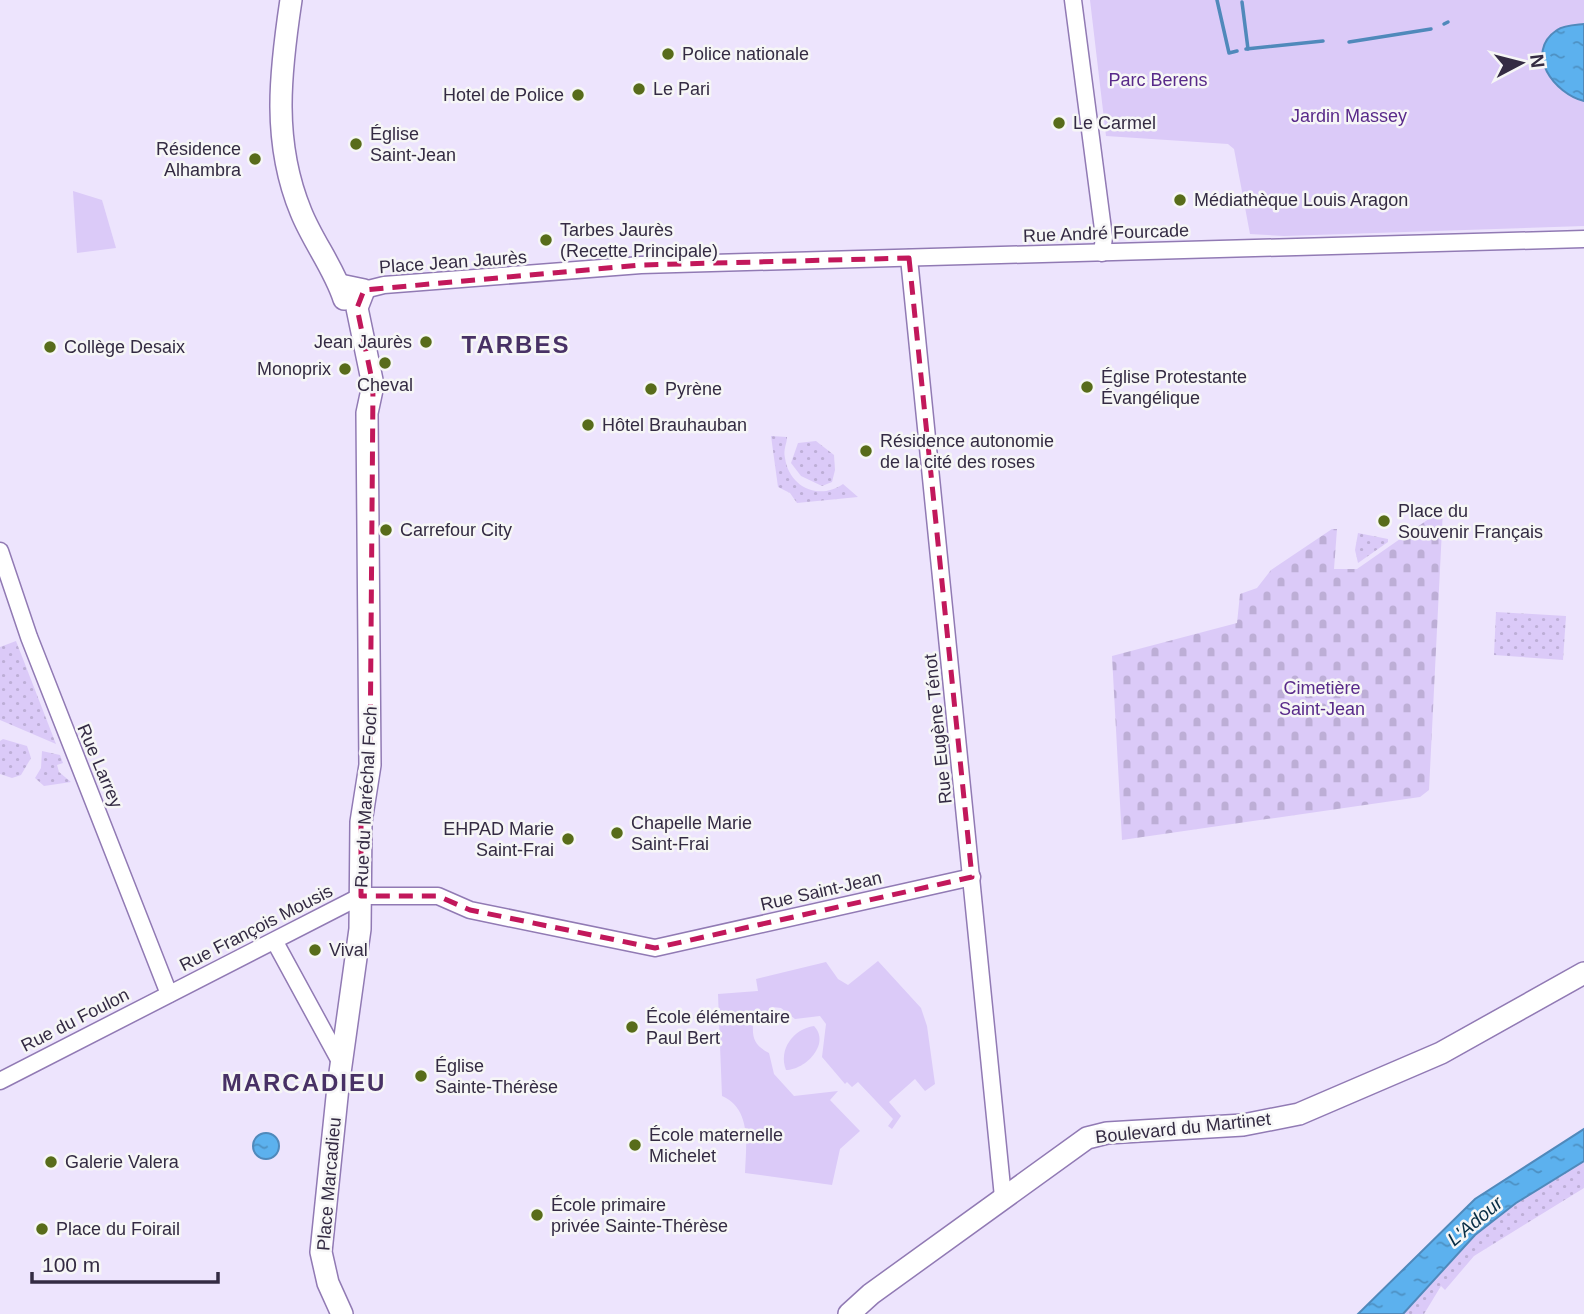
<svg xmlns="http://www.w3.org/2000/svg" width="1584" height="1314" font-family="Arial,sans-serif">
<style>
.grass{fill:url(#grass-dots)}
.cemetery{fill:url(#cemetery-stones)}
.park{fill:#dbcaf8}
.water{fill:url(#water-ripples);stroke:#5089bb;stroke-width:2}
.lines{fill:none;stroke-linecap:round;stroke-linejoin:round}
.stream{stroke:#5089bb;stroke-width:3.5}
.minor-casing{stroke:#917ab4;stroke-width:19}
.major-casing{stroke:#917ab4;stroke-width:24}
.minor{stroke:#fff;stroke-width:16}
.major{stroke:#fff;stroke-width:21}
.marked{fill:none;stroke:#c2185b;stroke-width:5;stroke-dasharray:14 9;stroke-linejoin:round}
.poi-dot{fill:#586c1a;stroke:#f6f6f6;stroke-width:2.5}
.labels{text-anchor:middle;dominant-baseline:central;stroke-width:5;stroke-linejoin:round;paint-order:stroke}
.poi-label{font-size:18px;fill:#342b43;stroke:#f6f6f6;text-anchor:start}
.park-label{font-size:18px;fill:#592a8a;stroke:#f6f6f6}
.street-label{font-size:18px;fill:#342b43;stroke:#f6f6f6}
.water-label{font-size:19px;font-style:italic;fill:#072d45;stroke:#f6f6f6}
.district-label{font-size:24px;font-weight:bold;letter-spacing:2px;fill:#483165;stroke:#f6f6f6}
</style>
<defs>
<pattern id="grass-dots" width="8" height="8" patternUnits="userSpaceOnUse" patternTransform="scale(1.75)"><rect width="8" height="8" fill="#dbcaf8"/><path d="M2 2h.1M6 6h.1" fill="none" stroke="#bdaed6" stroke-width="1.8" stroke-linecap="round"/></pattern>
<pattern id="cemetery-stones" width="16" height="16" patternUnits="userSpaceOnUse" patternTransform="scale(1.75)"><rect width="16" height="16" fill="#dbcaf8"/><path d="M2 7V4a2 2 0 0 1 4 0v3zM10 15v-3a2 2 0 0 1 4 0v3z" fill="#bdaed6"/></pattern>
<pattern id="water-ripples" width="26" height="14" patternUnits="userSpaceOnUse" patternTransform="scale(1.75)"><rect width="26" height="14" fill="#5cb1ee"/><path d="M2 4q2-2 4 0t4 0M15 11q2-2 4 0t4 0" fill="none" stroke="#4d90c2"/></pattern>
</defs>
<rect width="100%" height="100%" fill="#ede4fd"/>
<g class="grass">
<path d="M771,436L787,437C787,444 783,449 785,458C789,487 819,501 843,484L858,497L797,503L790,493L778,487Z"/>
<polygon points="816,441 834,455 835,470 832,482 822,486 801,476 791,463 798,443"/>
<polygon points="1358,533 1388,539 1388,542 1358,563 1355,550"/>
<polygon points="1496,612 1566,616 1563,660 1494,655"/>
<polygon points="16,641 56,744 0,720 0,647"/>
<polygon points="3,739 27,746 31,758 21,775 12,778 0,774 0,741"/>
<polygon points="42,751 60,755 63,763 57,765 59,772 71,782 44,786 35,778 41,768"/>
<polygon points="1584,1161 1584,1188 1474,1256 1445,1290 1441,1286 1424,1314 1403,1314 1475,1235 1516,1203"/>
</g>
<polygon class="cemetery" points="1443,509 1429,790 1420,797 1122,840 1112,656 1237,623 1240,594 1257,588 1271,570 1332,529 1337,529 1334,569 1357,569"/>
<g class="park">
<polygon points="1090,0 1584,0 1584,226 1284,236 1250,234 1234,149 1228,144 1106,136"/>
<polygon points="73,191 102,200 116,248 77,253"/>
<path d="M878,961L921,1008L927,1026L935,1084L925,1091L915,1079L889,1102L901,1116L892,1129L888,1126L893,1119L858,1082L852,1087L847,1082L845,1084L822,1057L826,1024L820,1016L795,1019L781,1008L772,1007L753,1025C752,1040 756,1046 769,1053L774,1074L794,1096L838,1091L830,1100L860,1131L840,1149L832,1185L745,1173C746,1146 752,1109 722,1096L718,994L758,991L756,979L826,962L838,979L848,985Z"/>
<path d="M814,1026C831,1044 805,1070 786,1070C778,1050 793,1029 814,1026Z"/>
</g>
<g class="water">
<path d="M1584,24V101C1555,94 1523,53 1557,30C1564,25 1575,25 1584,24Z"/>
<polygon points="1584,1129 1584,1161 1516,1203 1475,1235 1403,1314 1358,1314 1475,1199"/>
<circle cx="266" cy="1146" r="13"/>
</g>
<g class="lines">
<g class="stream">
<polyline points="1217,0 1229,53 1237,51"/>
<polyline points="1242,2 1248,49"/>
<polyline points="1444,24 1448,22"/>
<polyline points="1349,42 1431,29"/>
<polyline points="1246,49 1323,41"/>
</g>
<defs>
<g id="minor">
<polyline points="1073,0 1104,237 1102,253"/>
<polyline points="909,258 1003,1197"/>
<polyline points="364,290 384,285 641,265 1584,239"/>
<polyline points="0,551 29,637 169,994"/>
<polyline points="275,942 342,1065"/>
<polyline points="0,1081 361,896 438,896 470,910 655,948 972,877"/>
</g>
<g id="major">
<path d="M291,0C280,73 272,142 301,212C313,242 334,268 344,299"/>
<polyline points="340,285 364,290 357,308 373,385 367,413 370,765 361,822 360,929 338,1087 321,1252 328,1283 342,1314"/>
<polyline points="849,1314 871,1294 1087,1138 1107,1133 1243,1125 1299,1114 1441,1053 1584,973"/>
</g>
</defs>
<use href="#minor" class="minor-casing"/>
<use href="#major" class="major-casing"/>
<use href="#minor" class="minor"/>
<use href="#major" class="major"/>
</g>
<path class="marked" d="M909,258L972,877L655,948L470,910L438,896H361V822L370,765L373,385L357,308L364,290L641,265Z"/>
<g class="poi-dot">
<circle cx="668" cy="54" r="7"/>
<circle cx="639" cy="89" r="7"/>
<circle cx="578" cy="95" r="7"/>
<circle cx="1059" cy="123" r="7"/>
<circle cx="356" cy="144" r="7"/>
<circle cx="255" cy="159" r="7"/>
<circle cx="1180" cy="200" r="7"/>
<circle cx="546" cy="240" r="7"/>
<circle cx="426" cy="342" r="7"/>
<circle cx="50" cy="347" r="7"/>
<circle cx="385" cy="363" r="7"/>
<circle cx="345" cy="369" r="7"/>
<circle cx="1087" cy="387" r="7"/>
<circle cx="651" cy="389" r="7"/>
<circle cx="588" cy="425" r="7"/>
<circle cx="866" cy="451" r="7"/>
<circle cx="1384" cy="521" r="7"/>
<circle cx="386" cy="530" r="7"/>
<circle cx="617" cy="833" r="7"/>
<circle cx="568" cy="839" r="7"/>
<circle cx="315" cy="950" r="7"/>
<circle cx="632" cy="1027" r="7"/>
<circle cx="421" cy="1076" r="7"/>
<circle cx="635" cy="1145" r="7"/>
<circle cx="51" cy="1162" r="7"/>
<circle cx="537" cy="1215" r="7"/>
<circle cx="42" cy="1229" r="7"/>
</g>
<g class="labels">
<g class="poi-label">
<text x="682" y="54">Police nationale</text>
<text x="653" y="89">Le Pari</text>
<text x="564" y="95" text-anchor="end">Hotel de Police</text>
<text x="1073" y="123">Le Carmel</text>
<text x="370" y="134">Église<tspan x="370" dy="21">Saint-Jean</tspan></text>
<text x="241" y="149" text-anchor="end">Résidence<tspan x="241" dy="21">Alhambra</tspan></text>
<text x="1194" y="200">Médiathèque Louis Aragon</text>
<text x="560" y="230">Tarbes Jaurès<tspan x="560" dy="21">(Recette Principale)</tspan></text>
<text x="412" y="342" text-anchor="end">Jean Jaurès</text>
<text x="64" y="347">Collège Desaix</text>
<text x="331" y="369" text-anchor="end">Monoprix</text>
<text x="1101" y="377">Église Protestante<tspan x="1101" dy="21">Évangélique</tspan></text>
<text x="385" y="385" text-anchor="middle">Cheval</text>
<text x="665" y="389">Pyrène</text>
<text x="602" y="425">Hôtel Brauhauban</text>
<text x="880" y="441">Résidence autonomie<tspan x="880" dy="21">de la cité des roses</tspan></text>
<text x="1398" y="511">Place du<tspan x="1398" dy="21">Souvenir Français</tspan></text>
<text x="400" y="530">Carrefour City</text>
<text x="631" y="823">Chapelle Marie<tspan x="631" dy="21">Saint-Frai</tspan></text>
<text x="554" y="829" text-anchor="end">EHPAD Marie<tspan x="554" dy="21">Saint-Frai</tspan></text>
<text x="329" y="950">Vival</text>
<text x="646" y="1017">École élémentaire<tspan x="646" dy="21">Paul Bert</tspan></text>
<text x="435" y="1066">Église<tspan x="435" dy="21">Sainte-Thérèse</tspan></text>
<text x="649" y="1135">École maternelle<tspan x="649" dy="21">Michelet</tspan></text>
<text x="65" y="1162">Galerie Valera</text>
<text x="551" y="1205">École primaire<tspan x="551" dy="21">privée Sainte-Thérèse</tspan></text>
<text x="56" y="1229">Place du Foirail</text>
</g>
<g class="park-label">
<text x="1158" y="80">Parc Berens</text>
<text x="1349" y="116">Jardin Massey</text>
<text x="1322" y="688">Cimetière<tspan x="1322" dy="21">Saint-Jean</tspan></text>
</g>
<g class="street-label">
<text transform="translate(1106 233) rotate(-2)">Rue André Fourcade</text>
<text transform="translate(453 262) rotate(-4)">Place Jean Jaurès</text>
<text transform="translate(938 729) rotate(-96)">Rue Eugène Ténot</text>
<text transform="translate(100 766) rotate(67)">Rue Larrey</text>
<text transform="translate(366 797) rotate(-87)">Rue du Maréchal Foch</text>
<text transform="translate(821 891) rotate(-13)">Rue Saint-Jean</text>
<text transform="translate(256 928) rotate(-27)">Rue François Mousis</text>
<text transform="translate(75 1020) rotate(-27)">Rue du Foulon</text>
<text transform="translate(1183 1128) rotate(-6)">Boulevard du Martinet</text>
<text transform="translate(329 1184) rotate(-85)">Place Marcadieu</text>
</g>
<g class="water-label">
<text transform="translate(1475 1221) rotate(-40)">L'Adour</text>
</g>
<g class="district-label">
<text x="516" y="344">TARBES</text>
<text x="304" y="1082">MARCADIEU</text>
</g>
</g>
<g transform="translate(1521 63) rotate(83)" stroke="#f6f6f6" stroke-width="5" paint-order="stroke">
<path d="M0-5L12 26L0 18L-12 26Z" fill="#342b43"/>
<text y="-10" font-size="19" font-weight="bold" text-anchor="middle" fill="#342b43">N</text>
</g>
<path d="M32 1272v10h186v-10" fill="none" stroke="#342b43" stroke-width="3.5"/>
<text x="42" y="1272" font-size="21" fill="#342b43" stroke="#f6f6f6" stroke-width="5" paint-order="stroke">100 m</text>
</svg>
